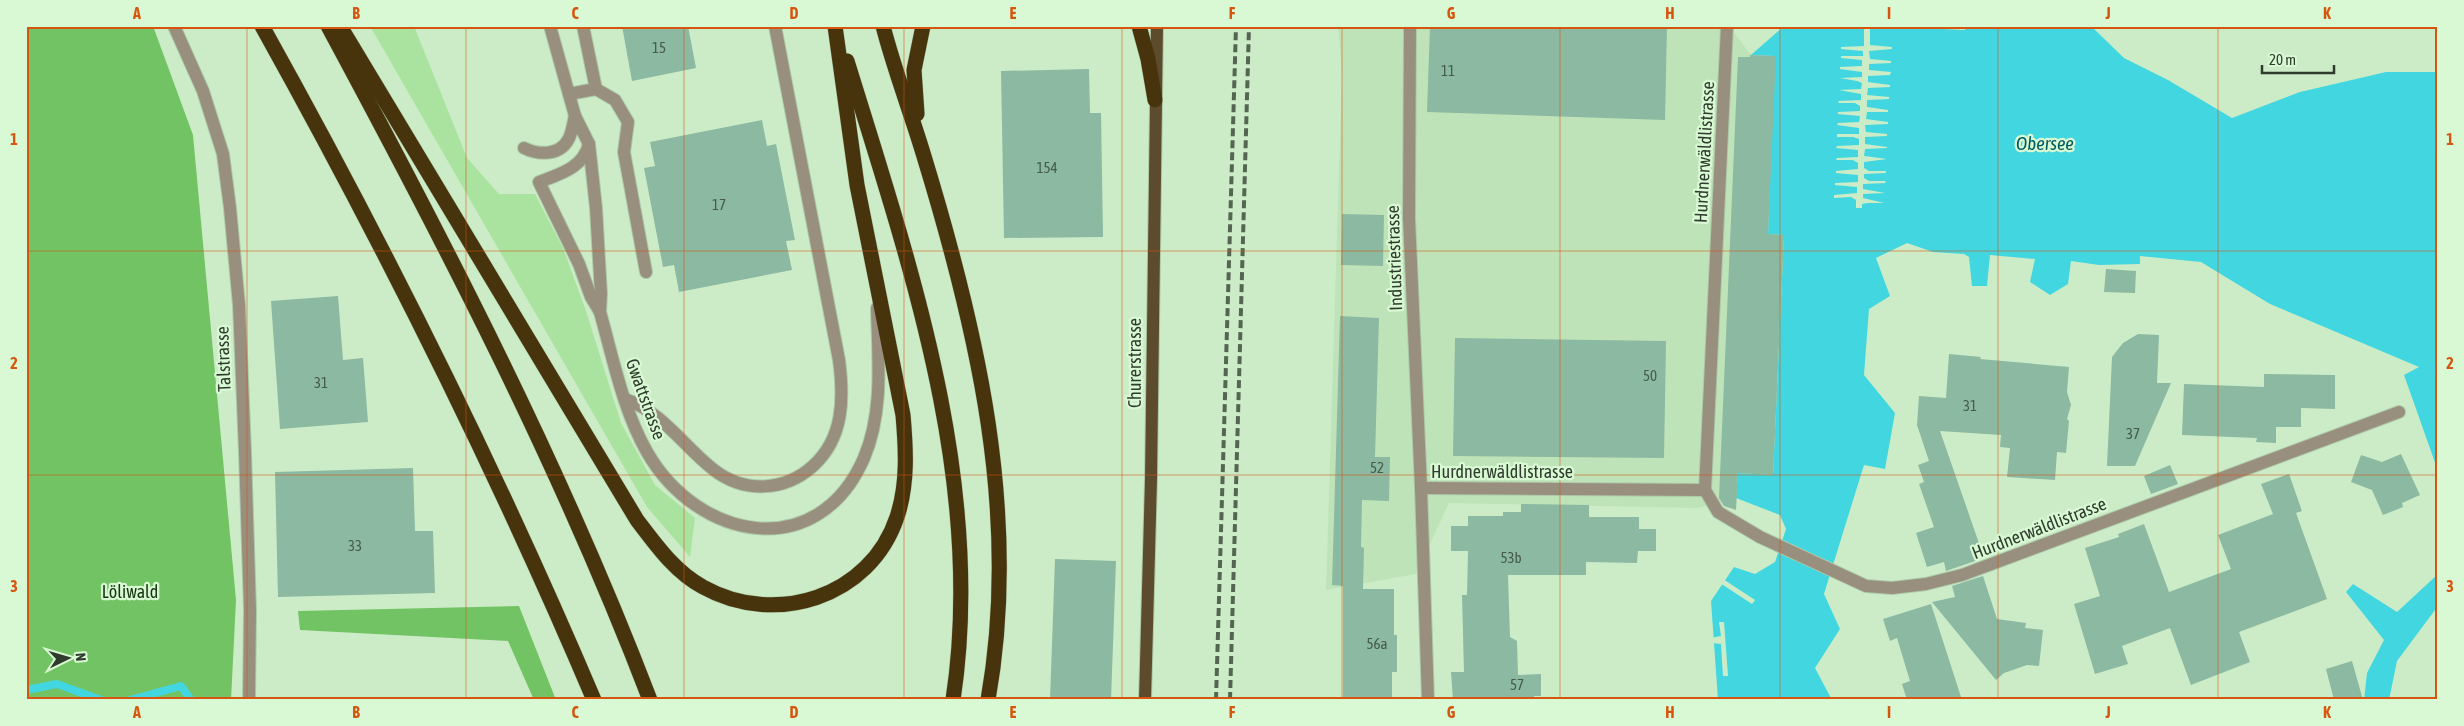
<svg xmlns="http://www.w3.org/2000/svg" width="2464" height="726" font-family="'Asap Condensed',sans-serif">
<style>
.built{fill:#bfe3b8}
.green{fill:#aae39f}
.forest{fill:#72c364}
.water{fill:#42d7e0}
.pier{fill:#ccecc7}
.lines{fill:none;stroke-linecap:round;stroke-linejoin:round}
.stream{stroke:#42d7e0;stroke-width:8}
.building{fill:#8cb9a1}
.minor-casing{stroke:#adc9a8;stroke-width:14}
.major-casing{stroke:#adc9a8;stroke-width:14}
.highway-casing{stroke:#adc9a8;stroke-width:16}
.minor{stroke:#998f7e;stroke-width:12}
.major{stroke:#5d4b2d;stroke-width:12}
.highway{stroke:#47340d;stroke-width:15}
.rail{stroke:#546651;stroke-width:4;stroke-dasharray:8 4;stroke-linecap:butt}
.grid{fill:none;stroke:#d6560f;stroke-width:1;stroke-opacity:0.55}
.labels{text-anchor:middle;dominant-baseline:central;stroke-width:4.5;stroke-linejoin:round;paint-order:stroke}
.number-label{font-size:15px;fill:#465b4a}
.street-label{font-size:18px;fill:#2f3c2d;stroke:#d9f9d4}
.park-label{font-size:18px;fill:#153510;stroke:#d9f9d4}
.water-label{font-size:19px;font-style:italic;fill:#005b60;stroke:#d9f9d4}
.neatline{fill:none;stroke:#d6560f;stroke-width:2}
.grid-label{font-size:16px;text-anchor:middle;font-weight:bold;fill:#d6560f}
</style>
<rect width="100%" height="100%" fill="#ccecc7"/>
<polygon class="built" points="1338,26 1729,26 1751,55 1774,56 1768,234 1784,235 1773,475 1738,473 1736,498 1698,508 1449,503 1416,574 1326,590 1342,74"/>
<polygon class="green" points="370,26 414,26 467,158 499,194 535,194 563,248 586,311 621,423 655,485 695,518 690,557 647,507"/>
<g class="forest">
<polygon points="26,26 153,26 193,135 236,600 231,700 26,700"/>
<polygon points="519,606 556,700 534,700 508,641 300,630 298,611"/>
</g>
<g class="water">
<polygon points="1784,26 2091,26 2124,58 2168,80 2232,118 2300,92 2386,72 2438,72 2438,471 2404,375 2419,367 2270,304 2201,262 2140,256 2140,264 2099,265 2071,261 2068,284 2050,295 2030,282 2035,259 1990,255 1987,286 1972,286 1969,257 1964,254 1933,252 1907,243 1876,258 1890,296 1869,309 1864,375 1895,413 1885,469 1864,465 1824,594 1840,629 1815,668 1832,700 1718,700 1711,601 1734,567 1755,574 1775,562 1786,529 1780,515 1736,498 1738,473 1773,475 1784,235 1768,234 1774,56 1751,55"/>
<polygon points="2438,574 2438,606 2397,661 2389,700 2364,700 2367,673 2384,640 2346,592 2353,584 2397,612"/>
</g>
<g class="pier">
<polygon points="1864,26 1870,26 1870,45 1892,47 1892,49 1869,51 1870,59 1891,61 1891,63 1869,64 1869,70 1891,72 1890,75 1868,76 1868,82 1890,85 1890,87 1868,88 1867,95 1889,97 1889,99 1867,100 1867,107 1888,110 1888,112 1867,112 1866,119 1888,122 1888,124 1865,125 1866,132 1887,134 1887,136 1865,137 1865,144 1887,147 1887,148 1865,149 1864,156 1887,159 1864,162 1864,168 1869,171 1886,171 1886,173 1864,174 1864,178 1869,181 1886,181 1885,183 1863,184 1863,189 1885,193 1863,194 1863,198 1884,203 1868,203 1862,204 1862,208 1856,208 1856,200 1851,197 1834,198 1834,195 1857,193 1857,187 1835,185 1835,183 1858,182 1858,175 1836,173 1836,171 1858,169 1858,163 1853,160 1836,160 1837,158 1858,157 1858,150 1836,148 1837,146 1859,145 1859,139 1853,137 1837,137 1837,134 1859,134 1859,128 1837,125 1838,123 1859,122 1860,116 1838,114 1838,112 1860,111 1860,106 1855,103 1839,103 1838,101 1861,100 1861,94 1839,90 1861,89 1862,83 1857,81 1840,78 1862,77 1862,72 1840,69 1840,67 1862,66 1862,60 1841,58 1841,56 1863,56 1863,51 1841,49 1841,47 1864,46"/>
<polygon points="1878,26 1965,26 1965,30"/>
<polygon points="1723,579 1755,600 1752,604 1720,583"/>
<polygon points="1719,622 1724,622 1728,676 1723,676 1721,644 1711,643 1711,638 1721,636"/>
</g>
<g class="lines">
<g class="stream">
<polyline points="26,690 57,684 101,700"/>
<polyline points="130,700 181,686 191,700"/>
</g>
</g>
<g class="building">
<polygon points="622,26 688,26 696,68 632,81"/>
<polygon points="1430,26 1667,26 1665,120 1427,112"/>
<polygon points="1750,55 1776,56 1768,234 1784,235 1773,475 1738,473 1736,510 1724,506 1719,498 1738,57 1750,57"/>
<polygon points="1089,69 1090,113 1101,113 1103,237 1004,238 1001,71"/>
<polygon points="762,120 767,146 776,144 795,240 786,241 792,270 679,292 674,265 663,267 644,168 655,166 650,142"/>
<polygon points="1342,214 1384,215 1383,266 1341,265"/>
<polygon points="2106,269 2136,271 2135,293 2104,292"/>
<polygon points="338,296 343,360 363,358 368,422 280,429 271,301"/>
<polygon points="1340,316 1379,318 1375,457 1390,457 1389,501 1362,500 1361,547 1364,548 1363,589 1394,589 1394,635 1397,635 1397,672 1392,672 1392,700 1343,700 1343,586 1332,585"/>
<polygon points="2138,334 2159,335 2157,383 2171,383 2135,466 2107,466 2112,357 2123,343"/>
<polygon points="1455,338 1666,341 1664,458 1453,456"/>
<polygon points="1949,354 1981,357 1980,359 2069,367 2067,392 2071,405 2067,419 2069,421 2066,453 2057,452 2055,480 2007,477 2010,448 2000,447 2001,435 1940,431 1981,549 1975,551 1978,560 1946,571 1944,562 1927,567 1916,533 1934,527 1919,484 1924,482 1918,465 1929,461 1917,425 1919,396 1946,398"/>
<polygon points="2264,374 2335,375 2335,409 2301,408 2301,427 2276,427 2276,443 2256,442 2257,438 2182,435 2184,384 2264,387"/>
<polygon points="2401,454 2420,495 2402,503 2403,507 2383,515 2372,490 2351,482 2361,455 2382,462"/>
<polygon points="2170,465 2178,484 2151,494 2144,476"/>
<polygon points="413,468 415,531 433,531 435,593 278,597 275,472"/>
<polygon points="2289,474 2302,511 2296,513 2327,599 2239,632 2250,662 2191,685 2170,628 2122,646 2128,664 2095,674 2074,604 2100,596 2085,548 2119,537 2118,534 2144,524 2169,592 2231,569 2218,535 2273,514 2261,484"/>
<polygon points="1521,504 1589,505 1589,517 1639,517 1639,529 1656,529 1656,551 1638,551 1637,563 1586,562 1586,575 1508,575 1510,637 1517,641 1518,675 1541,674 1541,696 1534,696 1535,700 1453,700 1451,672 1464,672 1462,595 1467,595 1468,551 1451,551 1451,526 1468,526 1468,516 1503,516 1503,512 1521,512"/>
<polygon points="1055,559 1116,561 1111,700 1050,700"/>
<polygon points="1983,576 1997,619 2026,623 2025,628 2043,630 2039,666 2027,665 2004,673 1996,680 1932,602 1955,597 1952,586"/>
<polygon points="1931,604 1962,700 1907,700 1902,684 1910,681 1897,638 1890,641 1883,619"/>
<polygon points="2352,661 2363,700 2334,700 2326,669"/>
</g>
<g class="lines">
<defs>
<g id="minor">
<polyline points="174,26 203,91 223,154 230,208 239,305 245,452 250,610 249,700"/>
<path d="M550,26L575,116L589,144L596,208L601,294L600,312C613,358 623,410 647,452C698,541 818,564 864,458C884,411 878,358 877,308"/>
<polyline points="583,26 596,89"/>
<polyline points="1410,26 1409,218 1421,488 1428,700"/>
<polyline points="1727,26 1705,490 1718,512 1760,537 1866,586 1892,588 1926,584 1962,575 2399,412"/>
<polyline points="569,94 596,89 615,100 628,122 624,152 646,272"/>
<path d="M589,144C583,168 560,174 539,182L579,264L591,297L600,312"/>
<path d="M524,148C538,155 559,156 568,140C572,134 573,123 575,116"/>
<path d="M625,399C664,413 683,446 714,470C744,493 784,492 813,466C844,438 844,398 839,360L775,26"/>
<polyline points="1421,488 1705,490"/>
</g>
<polyline id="major" points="1145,700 1151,479 1157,26"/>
<g id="highway">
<path d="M262,26C384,245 496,469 594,700"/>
<path d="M328,26C446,245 561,467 650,700"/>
<path d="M340,26L637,520C656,545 675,572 703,587C775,627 870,598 897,517C908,484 906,449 903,415L857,185L835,26"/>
<path d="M883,26C894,69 910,110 923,153C977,329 1021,515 988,700"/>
<polyline points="1139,26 1148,59 1155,100"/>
<path d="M847,61C910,265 986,484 953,700"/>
<polyline points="917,114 914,70 923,26"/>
</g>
</defs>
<use href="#minor" class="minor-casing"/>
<use href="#major" class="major-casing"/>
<use href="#highway" class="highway-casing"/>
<use href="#minor" class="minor"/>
<use href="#major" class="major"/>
<use href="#highway" class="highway"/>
<g class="rail">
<polyline points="1216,700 1236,26"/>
<polyline points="1230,700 1249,26"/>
</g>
</g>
<path class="grid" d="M247,26V700M466,26V700M684,26V700M904,26V700M1122,26V700M1342,26V700M1560,26V700M1780,26V700M1998,26V700M2218,26V700M26,251H2438M26,475H2438"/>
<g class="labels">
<g class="number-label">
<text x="659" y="47">15</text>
<text x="1448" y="70">11</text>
<text x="1047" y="167">154</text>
<text x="719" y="204">17</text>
<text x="1650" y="375">50</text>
<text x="321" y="382">31</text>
<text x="1970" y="405">31</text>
<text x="2133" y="433">37</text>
<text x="1377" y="467">52</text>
<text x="355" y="545">33</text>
<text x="1511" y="557">53b</text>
<text x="1377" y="643">56a</text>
<text x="1517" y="684">57</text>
</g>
<g class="street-label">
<text transform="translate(1704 152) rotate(-87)">Hurdnerwäldlistrasse</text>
<text transform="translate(1394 258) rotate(-92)">Industriestrasse</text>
<text transform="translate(223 359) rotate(-92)">Talstrasse</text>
<text transform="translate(1134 363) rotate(-90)">Churerstrasse</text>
<text transform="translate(646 399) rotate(70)">Gwattstrasse</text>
<text x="1502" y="471">Hurdnerwäldlistrasse</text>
<text transform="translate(2039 528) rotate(-21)">Hurdnerwäldlistrasse</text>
</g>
<g class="park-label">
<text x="130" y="591">Löliwald</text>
</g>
<g class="water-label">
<text x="2045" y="143">Obersee</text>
</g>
</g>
<rect width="2464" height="726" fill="none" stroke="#d9f9d4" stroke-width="55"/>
<g transform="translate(68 658) rotate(85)" stroke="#d9f9d4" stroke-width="4" paint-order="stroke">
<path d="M0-4L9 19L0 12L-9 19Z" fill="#2f3c2d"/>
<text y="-8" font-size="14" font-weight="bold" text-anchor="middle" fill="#2f3c2d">N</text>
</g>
<path d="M2262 65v8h72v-8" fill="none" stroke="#2f3c2d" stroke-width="2.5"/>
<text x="2269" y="65" font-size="15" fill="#2f3c2d" stroke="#d9f9d4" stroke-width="4" paint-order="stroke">20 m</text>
<rect x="28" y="28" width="2408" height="670" class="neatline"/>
<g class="grid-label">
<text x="137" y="19">A</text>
<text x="356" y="19">B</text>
<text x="575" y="19">C</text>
<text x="794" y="19">D</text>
<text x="1013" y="19">E</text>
<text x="1232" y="19">F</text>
<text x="1451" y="19">G</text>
<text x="1670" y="19">H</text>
<text x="1889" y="19">I</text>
<text x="2108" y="19">J</text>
<text x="2327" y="19">K</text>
<text x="14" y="145">1</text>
<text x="2450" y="145">1</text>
<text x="14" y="369">2</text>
<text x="2450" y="369">2</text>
<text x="14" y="592">3</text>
<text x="2450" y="592">3</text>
<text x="137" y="718">A</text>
<text x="356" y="718">B</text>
<text x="575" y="718">C</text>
<text x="794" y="718">D</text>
<text x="1013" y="718">E</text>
<text x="1232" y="718">F</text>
<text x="1451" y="718">G</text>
<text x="1670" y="718">H</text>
<text x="1889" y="718">I</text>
<text x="2108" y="718">J</text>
<text x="2327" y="718">K</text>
</g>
</svg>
